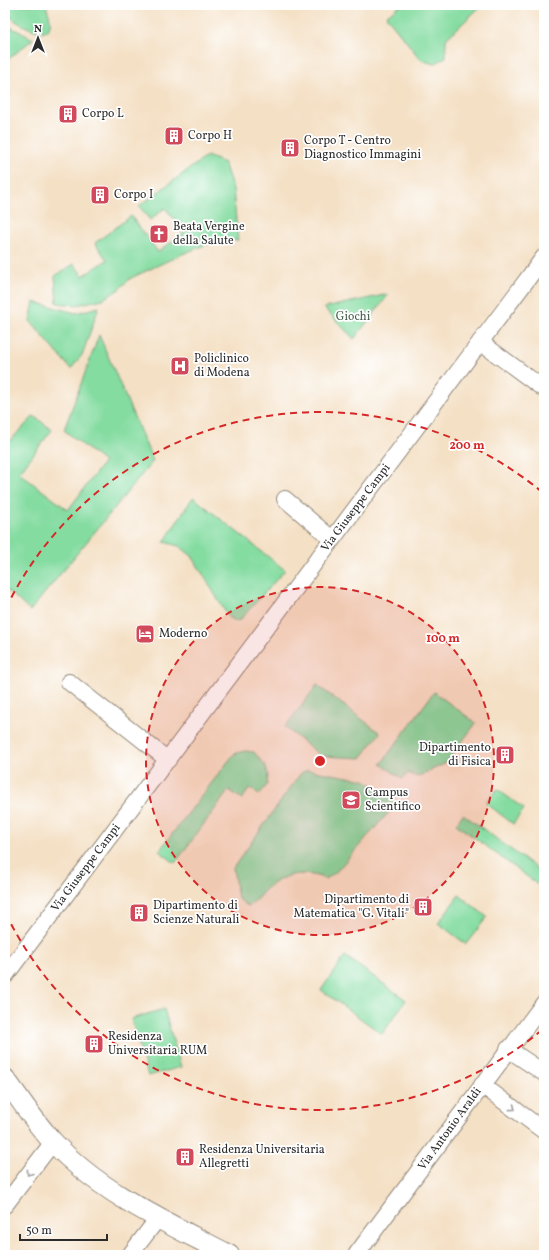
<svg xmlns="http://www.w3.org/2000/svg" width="549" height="1260" font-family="Vollkorn,serif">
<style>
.green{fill:#84dca1;stroke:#588466}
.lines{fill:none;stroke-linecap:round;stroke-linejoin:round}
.minor-casing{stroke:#908678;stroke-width:18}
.major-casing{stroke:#908678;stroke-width:22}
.minor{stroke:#fff;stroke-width:16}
.major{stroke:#fff;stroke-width:20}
.oneway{stroke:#a0a0a0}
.ring{fill:none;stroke:#d62828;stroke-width:2;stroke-dasharray:7 5}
.labels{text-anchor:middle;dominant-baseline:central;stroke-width:3.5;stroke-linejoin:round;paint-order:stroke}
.poi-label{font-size:12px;fill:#2b2b2b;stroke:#fff;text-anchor:start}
.park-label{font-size:12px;fill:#46604e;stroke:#fff}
.street-label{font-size:12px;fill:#2b2b2b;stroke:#fff}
.centre{fill:#d62828;stroke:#fff;stroke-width:2}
.ring-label{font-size:12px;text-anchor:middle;font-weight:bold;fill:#d62828;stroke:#fff;stroke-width:3.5;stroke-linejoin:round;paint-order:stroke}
</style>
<rect width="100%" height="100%" fill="#fff"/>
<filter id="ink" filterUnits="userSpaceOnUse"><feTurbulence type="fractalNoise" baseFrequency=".025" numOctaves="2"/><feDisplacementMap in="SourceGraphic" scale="8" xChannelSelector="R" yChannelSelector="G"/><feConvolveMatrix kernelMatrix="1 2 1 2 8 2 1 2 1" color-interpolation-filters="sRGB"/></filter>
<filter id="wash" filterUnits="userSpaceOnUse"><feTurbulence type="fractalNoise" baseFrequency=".012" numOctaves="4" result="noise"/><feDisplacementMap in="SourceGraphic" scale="16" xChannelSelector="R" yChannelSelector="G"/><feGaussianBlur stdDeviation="0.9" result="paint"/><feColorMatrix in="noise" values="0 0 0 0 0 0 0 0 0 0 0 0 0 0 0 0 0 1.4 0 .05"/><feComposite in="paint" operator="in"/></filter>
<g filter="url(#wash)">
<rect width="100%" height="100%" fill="#f4e0c5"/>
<g class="green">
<path d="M5,5H46C48,13 54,24 47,31C34,33 14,22 5,12Z"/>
<polygon points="400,5 482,5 446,39 446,57 434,64 421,60 386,16"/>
<polygon points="5,24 33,39 5,62"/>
<polygon points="207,156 224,163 233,189 238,240 210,243 180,255 131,278 118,290 103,299 76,305 57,303 55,276 74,264 83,276 107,260 95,243 131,216 158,252 185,232 165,208 150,220 139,206"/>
<polygon points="389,294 354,339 324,308"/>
<polygon points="34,302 76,313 99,307 82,355 71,369 30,321"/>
<polygon points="99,335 153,461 30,611 5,588 5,446 34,416 52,430 19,473 68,510 104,462 64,430"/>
<polygon points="193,497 285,570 240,620 236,621 229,618 192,556 179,546 164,542"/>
<polygon points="317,685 380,733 361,758 321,756 285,727"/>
<polygon points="434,692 476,723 446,763 417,777 408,773 403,779 381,764"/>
<polygon points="245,751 254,752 266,767 268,775 267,785 259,795 250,788 242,799 229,790 175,863 159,851 234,754"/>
<path d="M308,770L365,780L397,803L336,872L326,879C304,870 284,873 266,889C260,895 256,901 248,906L238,899L233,868L301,773Z"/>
<polygon points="497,789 524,809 513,824 486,803"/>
<polygon points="463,814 544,874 544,889 456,824"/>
<polygon points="459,895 487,917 466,944 438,923"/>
<polygon points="345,956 406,1000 382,1034 321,990"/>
<polygon points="164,1009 181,1067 148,1076 131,1019"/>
</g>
</g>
<g filter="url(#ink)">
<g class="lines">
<defs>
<g id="minor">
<polyline points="480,342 544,389"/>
<polyline points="285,499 332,539"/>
<polyline points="69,682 168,760"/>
<polyline points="5,976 544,257"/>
<polyline points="508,1049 544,1073"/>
<polyline points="482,1085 544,1131"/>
<polyline points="5,1205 53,1142"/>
<polyline points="130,1255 159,1217"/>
<polyline points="356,1255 544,1003"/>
</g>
<path id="major" d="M5,1079C21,1100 35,1123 53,1142C100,1193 168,1223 229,1255"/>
</defs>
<use href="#minor" class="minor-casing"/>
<use href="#major" class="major-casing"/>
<use href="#minor" class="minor"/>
<use href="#major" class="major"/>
</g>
<defs><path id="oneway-chevron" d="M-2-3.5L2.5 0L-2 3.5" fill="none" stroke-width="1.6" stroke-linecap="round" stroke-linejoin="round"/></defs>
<g class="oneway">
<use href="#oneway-chevron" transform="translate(513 1108) rotate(37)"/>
<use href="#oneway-chevron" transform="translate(29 1173) rotate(127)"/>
</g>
</g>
<circle cx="320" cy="761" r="174" fill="#d62828" fill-opacity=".12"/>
<g class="ring">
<circle cx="320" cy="761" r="174"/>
<path d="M542 1030A349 349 0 0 1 6 914M6 608A349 349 0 0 1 542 492"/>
</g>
<defs>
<symbol id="building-square" viewBox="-11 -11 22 22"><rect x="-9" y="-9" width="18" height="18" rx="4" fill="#d1495b" stroke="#fff"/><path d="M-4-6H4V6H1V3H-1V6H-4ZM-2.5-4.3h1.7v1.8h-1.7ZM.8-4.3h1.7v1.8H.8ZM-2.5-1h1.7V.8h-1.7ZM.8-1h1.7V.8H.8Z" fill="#fff"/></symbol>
<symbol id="church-square" viewBox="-11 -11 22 22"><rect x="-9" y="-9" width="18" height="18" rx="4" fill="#d1495b" stroke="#fff"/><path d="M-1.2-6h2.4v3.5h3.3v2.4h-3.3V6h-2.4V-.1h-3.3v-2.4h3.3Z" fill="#fff"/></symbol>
<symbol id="hospital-square" viewBox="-11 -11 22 22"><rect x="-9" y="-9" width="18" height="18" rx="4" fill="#d1495b" stroke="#fff"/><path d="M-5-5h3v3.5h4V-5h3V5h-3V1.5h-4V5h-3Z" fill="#fff"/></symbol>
<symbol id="hotel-square" viewBox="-11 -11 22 22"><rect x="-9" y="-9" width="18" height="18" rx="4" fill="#d1495b" stroke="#fff"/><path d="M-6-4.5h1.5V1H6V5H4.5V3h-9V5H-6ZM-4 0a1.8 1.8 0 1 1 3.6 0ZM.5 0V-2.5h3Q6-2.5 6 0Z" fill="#fff"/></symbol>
<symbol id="university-square" viewBox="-11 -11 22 22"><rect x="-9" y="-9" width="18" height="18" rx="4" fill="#d1495b" stroke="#fff"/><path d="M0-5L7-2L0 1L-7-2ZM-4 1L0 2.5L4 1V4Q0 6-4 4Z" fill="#fff"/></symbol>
</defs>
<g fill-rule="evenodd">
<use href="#building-square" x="57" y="103" width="22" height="22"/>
<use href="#building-square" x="163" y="125" width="22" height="22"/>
<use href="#building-square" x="279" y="137" width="22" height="22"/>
<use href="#building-square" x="89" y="184" width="22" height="22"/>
<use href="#church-square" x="148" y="223" width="22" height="22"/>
<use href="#hospital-square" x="169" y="355" width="22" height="22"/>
<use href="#hotel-square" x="134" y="623" width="22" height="22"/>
<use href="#building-square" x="494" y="744" width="22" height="22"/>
<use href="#university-square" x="340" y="789" width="22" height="22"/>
<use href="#building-square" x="412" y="896" width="22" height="22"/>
<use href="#building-square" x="128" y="902" width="22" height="22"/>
<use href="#building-square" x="83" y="1033" width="22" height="22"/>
<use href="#building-square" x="174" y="1146" width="22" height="22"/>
</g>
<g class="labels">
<g class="poi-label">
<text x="82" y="114">Corpo L</text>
<text x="188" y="136">Corpo H</text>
<text x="304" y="141">Corpo T - Centro<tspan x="304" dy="14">Diagnostico Immagini</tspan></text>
<text x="114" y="195">Corpo I</text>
<text x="173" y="227">Beata Vergine<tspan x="173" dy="14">della Salute</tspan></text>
<text x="194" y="359">Policlinico<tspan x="194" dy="14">di Modena</tspan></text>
<text x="159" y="634">Moderno</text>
<text x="491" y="748" text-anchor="end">Dipartimento<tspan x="491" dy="14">di Fisica</tspan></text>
<text x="365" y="793">Campus<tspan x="365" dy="14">Scientifico</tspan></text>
<text x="409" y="900" text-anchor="end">Dipartimento di<tspan x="409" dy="14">Matematica "G. Vitali"</tspan></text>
<text x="153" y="906">Dipartimento di<tspan x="153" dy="14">Scienze Naturali</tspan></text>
<text x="108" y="1037">Residenza<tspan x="108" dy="14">Universitaria RUM</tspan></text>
<text x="199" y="1150">Residenza Universitaria<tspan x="199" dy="14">Allegretti</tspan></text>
</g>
<g class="park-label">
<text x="353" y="317">Giochi</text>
</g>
<g class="street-label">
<text transform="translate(356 508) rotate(-53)">Via Giuseppe Campi</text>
<text transform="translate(86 868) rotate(-53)">Via Giuseppe Campi</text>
<text transform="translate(450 1129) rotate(-54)">Via Antonio Araldi</text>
</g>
</g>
<circle cx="320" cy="761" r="6" class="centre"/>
<g class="ring-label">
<text x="467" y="449">200 m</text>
<text x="443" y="642">100 m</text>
</g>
<rect width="549" height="1260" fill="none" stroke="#fff" stroke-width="20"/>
<g transform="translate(38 38)" stroke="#ffffff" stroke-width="3" paint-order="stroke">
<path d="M0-3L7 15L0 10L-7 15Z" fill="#2b2b2b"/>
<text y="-6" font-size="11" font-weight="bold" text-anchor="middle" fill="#2b2b2b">N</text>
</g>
<path d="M20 1234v6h87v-6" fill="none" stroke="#2b2b2b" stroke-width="2"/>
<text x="26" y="1234" font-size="12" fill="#2b2b2b" stroke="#ffffff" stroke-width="3" paint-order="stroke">50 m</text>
</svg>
